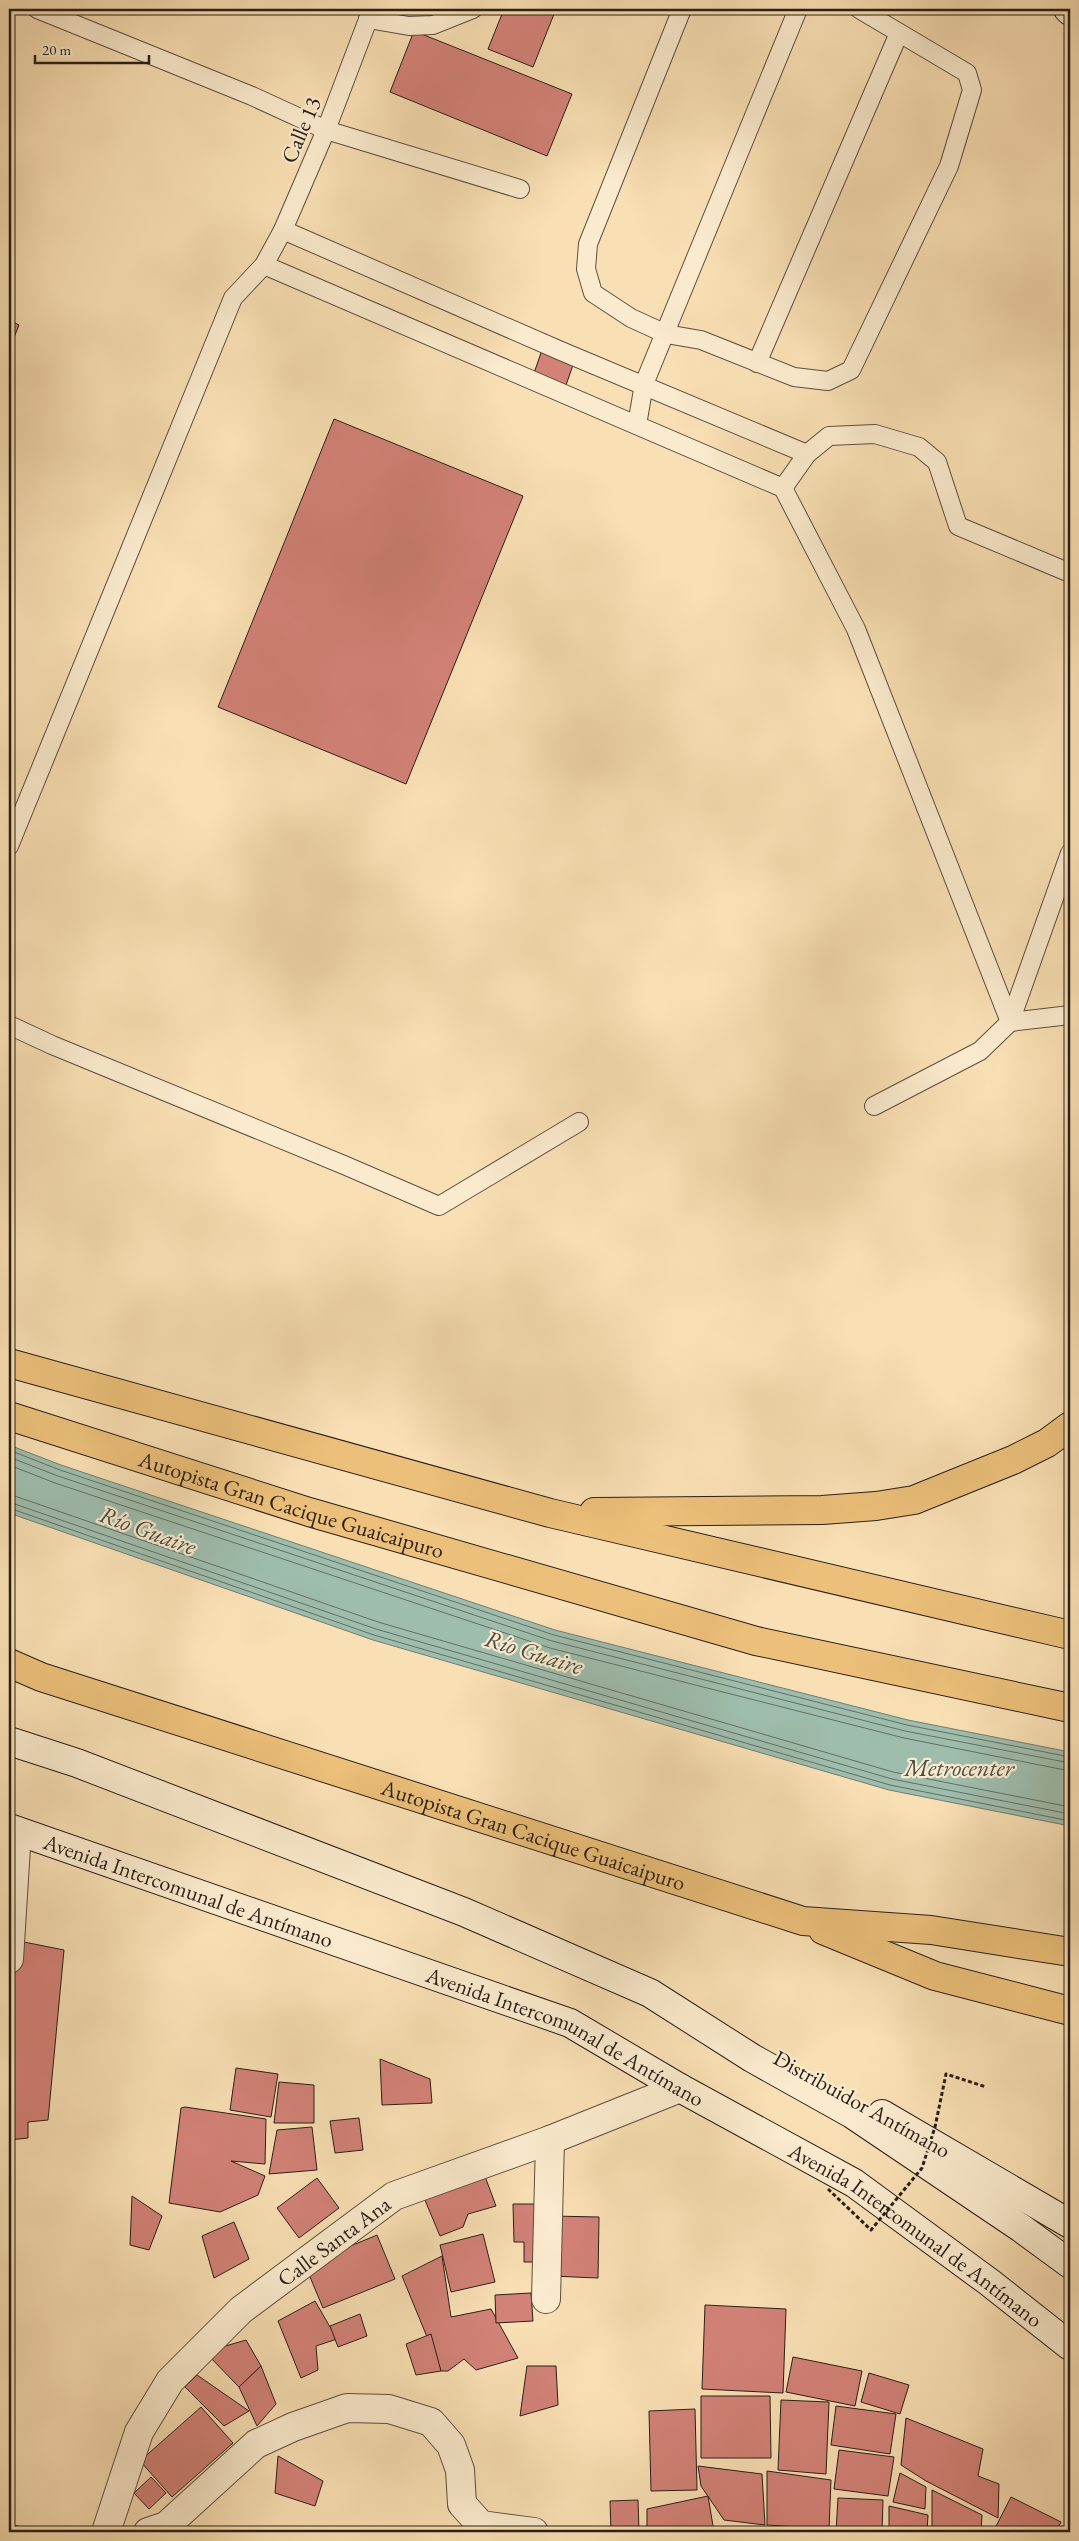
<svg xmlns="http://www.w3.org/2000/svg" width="1079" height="2541" font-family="'EB Garamond',serif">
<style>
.water{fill:#9ebdad;stroke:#6f7d72}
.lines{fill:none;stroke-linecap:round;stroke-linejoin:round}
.shore{stroke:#646e63;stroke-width:1}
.building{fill:#d38278;stroke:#291e19}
.service-casing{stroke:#5d4e40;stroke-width:20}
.minor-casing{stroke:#5d4e40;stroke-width:30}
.secondary-casing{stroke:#291e19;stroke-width:30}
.motorway-casing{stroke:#291e19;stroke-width:30}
.path{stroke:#291e19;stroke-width:3;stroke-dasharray:4 2.5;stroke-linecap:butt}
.service{stroke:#fbebce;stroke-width:18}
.minor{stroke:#fbebce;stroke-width:28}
.secondary{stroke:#fbebce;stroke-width:28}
.motorway{stroke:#ecc07a;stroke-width:28}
.path-bridge{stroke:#291e19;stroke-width:3;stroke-dasharray:4 2.5;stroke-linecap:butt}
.labels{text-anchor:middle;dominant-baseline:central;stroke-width:4.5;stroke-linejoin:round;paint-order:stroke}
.street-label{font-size:22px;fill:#291e19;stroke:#fbebce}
.water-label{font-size:24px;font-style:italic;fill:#4c4e45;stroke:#fbebce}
</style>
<rect width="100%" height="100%" fill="#f9e0b4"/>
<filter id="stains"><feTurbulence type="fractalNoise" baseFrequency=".004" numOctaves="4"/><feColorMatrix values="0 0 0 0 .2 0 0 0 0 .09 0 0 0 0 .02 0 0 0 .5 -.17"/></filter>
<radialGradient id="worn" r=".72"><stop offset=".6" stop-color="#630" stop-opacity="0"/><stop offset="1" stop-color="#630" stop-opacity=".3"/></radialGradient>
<polygon class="water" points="9,1445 61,1465 555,1630 908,1720 1070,1752 1070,1826 889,1790 373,1640 9,1513"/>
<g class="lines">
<g class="shore">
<polyline points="9,1450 60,1470 554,1635 907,1725 1070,1757"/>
<polyline points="9,1457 58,1476 552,1641 905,1731 1070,1763"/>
<polyline points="9,1465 55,1483 550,1648 904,1738 1070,1771"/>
<polyline points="9,1494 378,1622 893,1772 1070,1807"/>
<polyline points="9,1502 376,1629 892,1779 1070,1814"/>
<polyline points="9,1508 374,1635 890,1785 1070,1821"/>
</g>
</g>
<g class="building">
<polygon points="504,9 556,9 533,67 488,49"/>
<polygon points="414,31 572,94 547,156 390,92"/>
<polygon points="9,320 19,325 9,350"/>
<polygon points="542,350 574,362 565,388 533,376"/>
<polygon points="334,419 523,496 406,784 218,707"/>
<polygon points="9,1939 64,1950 48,2120 28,2122 28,2138 9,2140"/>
<polygon points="380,2059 430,2079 432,2103 382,2105"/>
<polygon points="236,2068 278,2074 271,2117 230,2110"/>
<polygon points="279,2082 314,2085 314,2123 274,2123"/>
<polygon points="185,2107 266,2119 265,2164 231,2161 265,2176 258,2195 220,2212 169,2203 181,2108"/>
<polygon points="359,2118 363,2150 335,2153 330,2121"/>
<polygon points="312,2127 317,2170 269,2174 277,2130"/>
<polygon points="483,2171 496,2206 468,2214 463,2227 440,2236 422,2193"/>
<polygon points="317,2178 339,2208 299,2238 277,2208"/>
<polygon points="132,2196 162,2216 149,2250 130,2245"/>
<polygon points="513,2204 546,2204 546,2262 524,2262 524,2242 514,2242"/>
<polygon points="552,2216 599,2217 598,2278 551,2276"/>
<polygon points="234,2222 249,2259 214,2278 202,2236"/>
<polygon points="483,2234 495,2282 451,2292 440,2245"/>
<polygon points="377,2235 395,2279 323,2308 305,2265"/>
<polygon points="442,2256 451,2317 491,2309 518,2358 476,2370 464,2359 448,2371 441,2371 402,2276"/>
<polygon points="531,2293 533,2321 496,2323 495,2295"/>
<polygon points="315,2301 337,2339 316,2346 318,2370 301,2378 278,2321"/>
<polygon points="705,2305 786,2309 783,2393 702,2389"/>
<polygon points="360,2314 367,2336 338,2347 330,2326"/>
<polygon points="431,2334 441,2371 416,2375 406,2344"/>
<polygon points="246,2340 261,2366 239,2387 205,2352"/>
<polygon points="793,2357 862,2371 855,2406 786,2392"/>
<polygon points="261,2366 276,2404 257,2426 239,2387"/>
<polygon points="527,2366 556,2366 558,2405 520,2416"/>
<polygon points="869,2373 909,2385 900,2414 861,2402"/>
<polygon points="197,2375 249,2411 224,2426 185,2387"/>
<polygon points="701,2396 770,2396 771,2458 701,2458"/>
<polygon points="781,2400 829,2402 826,2474 778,2470"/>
<polygon points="836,2406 896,2414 890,2454 831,2445"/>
<polygon points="201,2407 233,2443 172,2497 140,2461"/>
<polygon points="695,2409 697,2490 651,2491 649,2411"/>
<polygon points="906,2418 983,2449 978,2476 999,2484 998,2518 926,2481 901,2465"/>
<polygon points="839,2450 894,2457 888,2496 834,2489"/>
<polygon points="278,2456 323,2481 315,2506 275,2493"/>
<polygon points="698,2466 762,2474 765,2525 724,2520 701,2486"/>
<polygon points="767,2471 831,2480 829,2529 767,2525"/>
<polygon points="900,2473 926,2487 925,2509 893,2502"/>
<polygon points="151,2477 166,2493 149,2509 134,2493"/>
<polygon points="932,2490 982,2515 981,2532 932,2532"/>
<polygon points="708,2496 714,2532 647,2532 647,2509"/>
<polygon points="1011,2497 1061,2522 1056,2532 993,2532"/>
<polygon points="838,2498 883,2500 882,2532 836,2532"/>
<polygon points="638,2500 639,2532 611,2532 610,2501"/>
<polygon points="889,2506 928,2515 927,2532 889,2532"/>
<polygon points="1070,2517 1070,2532 1064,2532 1062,2531"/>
<polygon points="9,2524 38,2531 38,2532 9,2532"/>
<polygon points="238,2527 245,2532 233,2532"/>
</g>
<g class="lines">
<defs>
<g id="service">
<polyline points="37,9 252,96 326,130 520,189"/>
<polyline points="682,9 588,244 586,269 593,293 631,318 666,334 701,340 794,377 828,381 851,370 949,166 972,90 967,73 859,9"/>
<polyline points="368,19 409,26 433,25 473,9"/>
<polyline points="283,230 561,351 807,454"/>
<polyline points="264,265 783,488 856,629 1010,1022"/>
<polyline points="757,363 899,33"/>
<polyline points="637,425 644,384 798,9"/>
<polyline points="783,488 807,454 829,436 875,434 919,447 937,462 958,526 1070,573"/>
<polyline points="9,846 233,298 264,265 283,230 326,130 372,9"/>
<polyline points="1010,1022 1070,1015"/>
<polyline points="9,1025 52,1045 344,1165 439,1206 579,1122"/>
<polyline points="874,1106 980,1051 1010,1022 1070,853"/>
</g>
<g id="minor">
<polyline points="9,1959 17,1831"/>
<polyline points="546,2299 550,2140"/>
<path id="s1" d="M106,2532L139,2432L170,2381L241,2310L394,2196L550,2140L680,2088"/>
<polyline points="148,2532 166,2526 256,2444 293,2427 347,2408 389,2409 431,2422 451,2445 460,2470 462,2504 481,2525 534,2532"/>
</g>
<g id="secondary">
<polyline points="1068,9 1070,11"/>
<polyline points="9,1741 77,1763 464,1912 650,1993 752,2058 852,2114 1021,2228 1070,2264"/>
<path id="s2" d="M9,1828L570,2023L680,2088L854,2183L989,2282L1070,2346"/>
<polyline points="882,2114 1070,2224"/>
</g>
<g id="motorway">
<polyline points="9,1363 550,1513 1070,1635"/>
<path id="s3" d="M9,1416L309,1512L756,1641L1070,1708"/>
<polyline points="594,1512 822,1510 876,1506 914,1500 1013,1460 1047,1443 1070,1426"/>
<path id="s4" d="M9,1663L41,1677L803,1921L931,1930L1070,1952"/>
<polyline points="823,1930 935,1976 1070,2011"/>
</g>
</defs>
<use href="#service" class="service-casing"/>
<use href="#minor" class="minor-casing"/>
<use href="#secondary" class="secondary-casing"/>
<use href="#motorway" class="motorway-casing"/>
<polyline class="path" points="1069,618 1070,614"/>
<use href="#service" class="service"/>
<use href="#minor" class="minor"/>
<use href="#secondary" class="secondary"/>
<use href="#motorway" class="motorway"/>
<polyline class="path-bridge" points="828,2189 871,2230 922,2168 935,2127 946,2074 986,2087"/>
</g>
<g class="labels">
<g class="street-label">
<text transform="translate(301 130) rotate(-67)">Calle 13</text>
<text stroke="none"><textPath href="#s3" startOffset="296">Autopista Gran Cacique Guaicaipuro</textPath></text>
<text stroke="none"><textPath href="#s4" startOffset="552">Autopista Gran Cacique Guaicaipuro</textPath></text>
<text stroke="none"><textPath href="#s2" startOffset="190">Avenida Intercomunal de Antímano</textPath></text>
<text stroke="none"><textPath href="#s2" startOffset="595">Avenida Intercomunal de Antímano</textPath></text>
<text transform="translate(862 2104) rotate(29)">Distribuidor Antímano</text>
<text stroke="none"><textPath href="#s2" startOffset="1000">Avenida Intercomunal de Antímano</textPath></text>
<text stroke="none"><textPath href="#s1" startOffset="381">Calle Santa Ana</textPath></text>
</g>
<g class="water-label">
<text transform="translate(148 1530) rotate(20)">Río Guaire</text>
<text transform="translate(534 1652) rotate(17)">Río Guaire</text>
<text x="959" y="1767">Metrocenter</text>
</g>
</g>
<rect width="1079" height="2541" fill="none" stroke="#f9e0b4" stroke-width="30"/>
<rect x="10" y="10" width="1059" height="2521" fill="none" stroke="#291e19" stroke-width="2.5"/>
<rect x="15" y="15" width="1049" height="2511" fill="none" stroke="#291e19"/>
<path d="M35 55v8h114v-8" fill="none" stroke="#291e19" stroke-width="2.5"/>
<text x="42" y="55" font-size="15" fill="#291e19" stroke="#fbebce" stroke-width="4" paint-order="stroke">20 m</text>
<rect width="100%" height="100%" filter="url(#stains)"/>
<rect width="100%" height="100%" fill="url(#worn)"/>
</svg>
